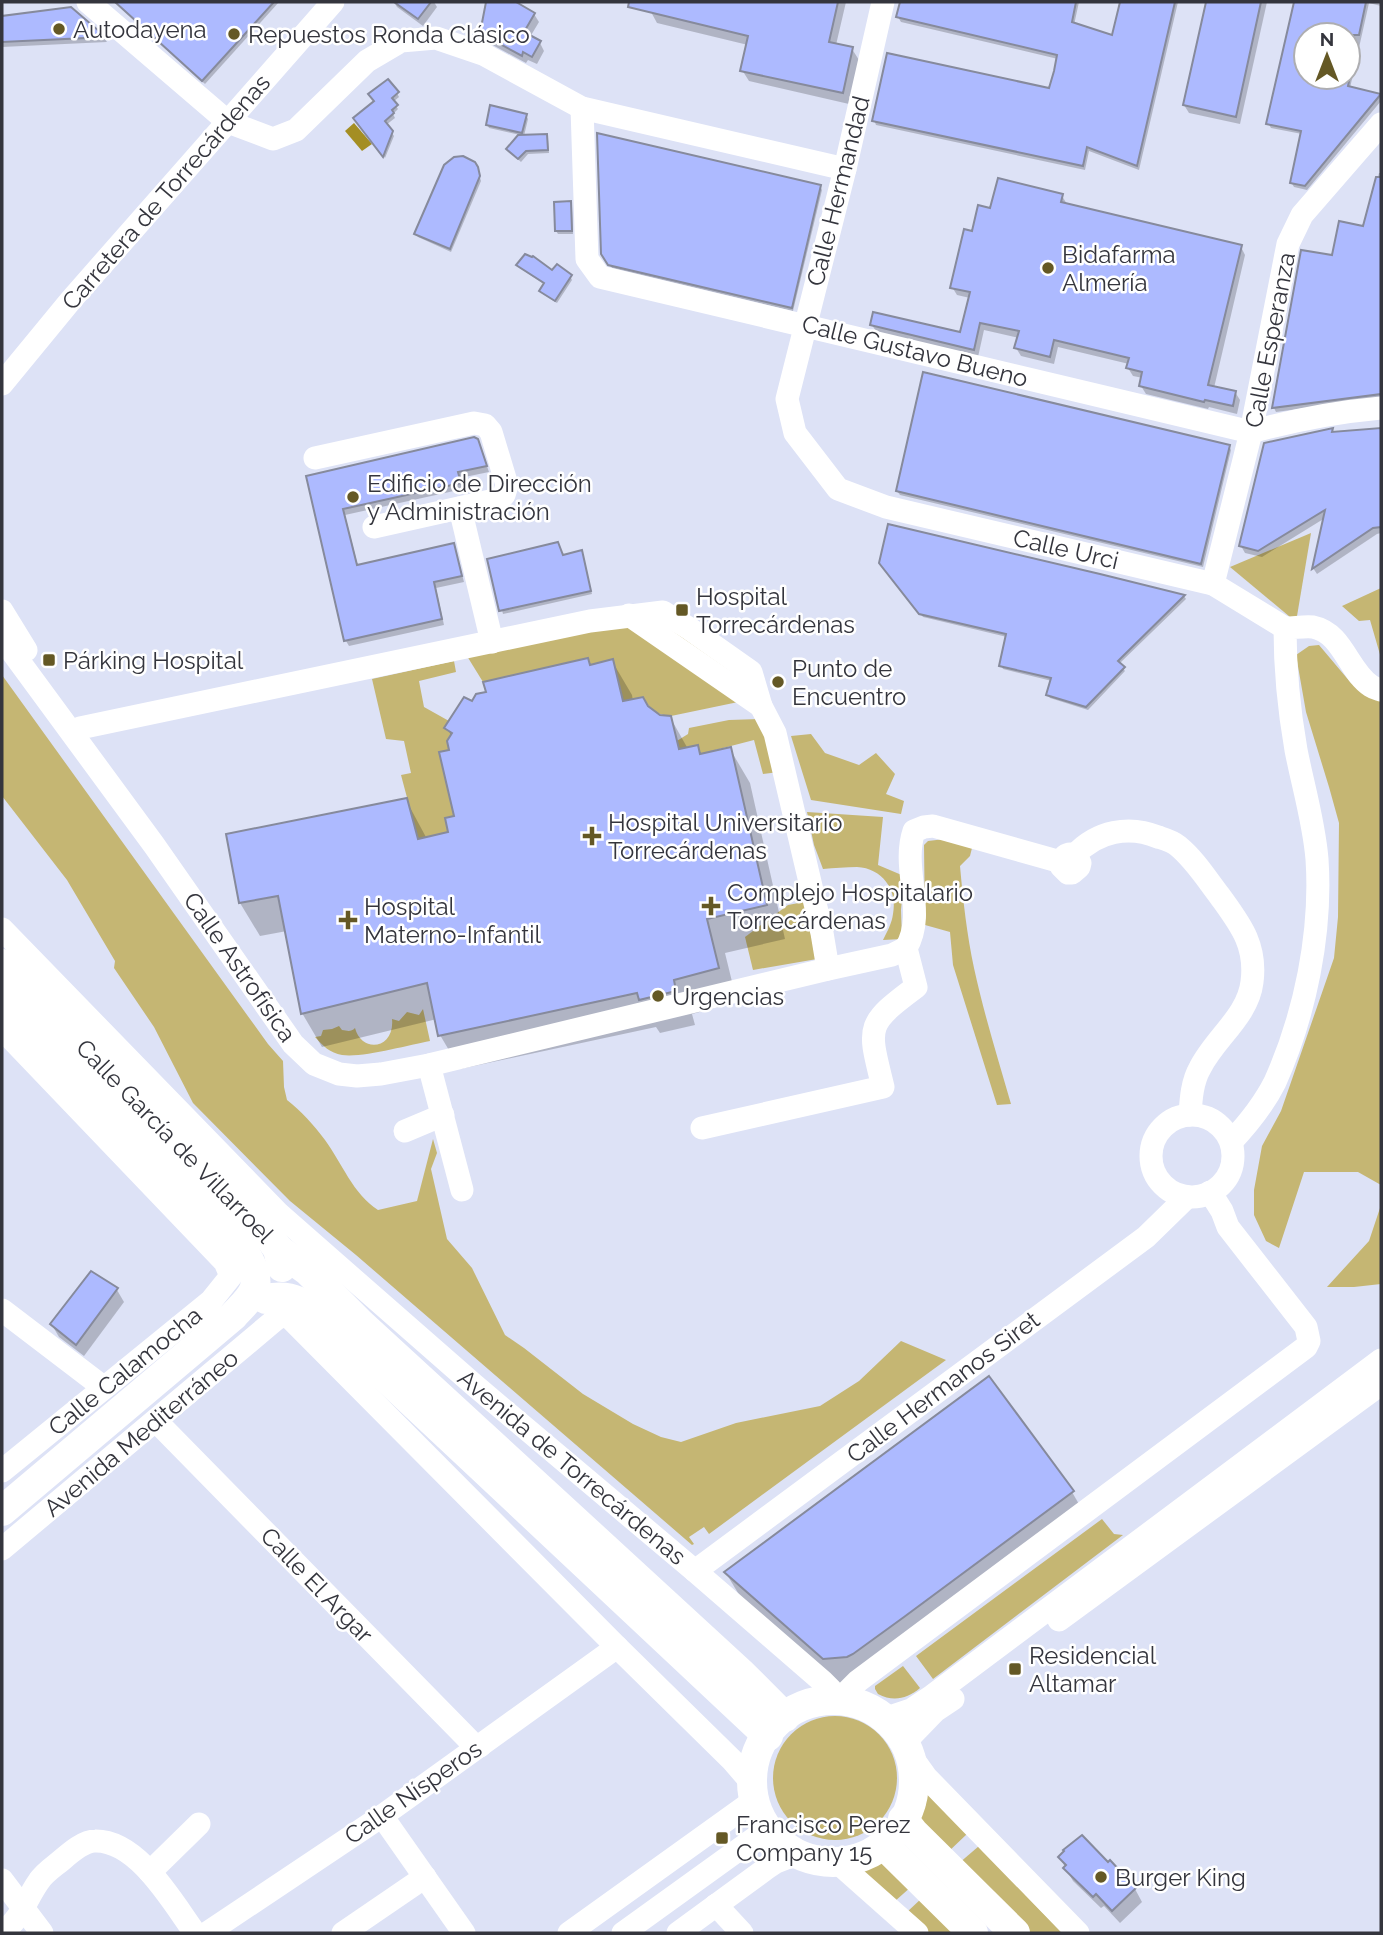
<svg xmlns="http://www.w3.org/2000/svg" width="1383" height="1935" font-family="Raleway,sans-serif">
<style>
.green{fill:#c5b673}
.water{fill:#a48e23}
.shadow{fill:#0003;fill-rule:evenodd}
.building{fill:#adbaff;stroke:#868a9c;stroke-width:2}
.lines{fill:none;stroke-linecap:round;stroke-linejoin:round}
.minor{stroke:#fff;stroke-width:23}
.major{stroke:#fff;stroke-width:30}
.poi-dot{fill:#645825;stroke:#fff;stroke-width:2.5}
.labels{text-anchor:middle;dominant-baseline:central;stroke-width:5;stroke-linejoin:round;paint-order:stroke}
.poi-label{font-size:24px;fill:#34353d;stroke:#fff;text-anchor:start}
.street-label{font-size:24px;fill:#34353d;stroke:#fff}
</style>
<rect width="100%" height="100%" fill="#dde2f6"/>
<g class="green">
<polygon points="1311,533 1296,622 1230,567"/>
<polygon points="1381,588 1381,658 1370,620 1359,621 1342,606"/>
<path d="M629,615L721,650L743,701L671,716C657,715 650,710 643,697L623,701L613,659L590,665L588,658L483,682L462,648Z"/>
<polygon points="1319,645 1351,683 1381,700 1381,1185 1358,1172 1304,1172 1279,1248 1266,1241 1254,1215 1254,1190 1262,1146 1281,1111 1334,958 1338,917 1339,823 1329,787 1306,712 1296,655 1309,646"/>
<polygon points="454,661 456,672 419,681 424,707 449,721 445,728 452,733 447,741 449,750 439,753 454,816 446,818 448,832 418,839 401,775 411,773 404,741 386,739 372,679"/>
<path d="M2,675L268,1044L283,1061L284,1087L287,1100C301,1111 314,1125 325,1140C342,1163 353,1194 378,1210L417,1201L433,1139L437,1153L431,1169L447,1239L472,1268L505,1335L524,1348L583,1394L633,1424L661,1437L681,1442L736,1423L820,1406L859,1381L901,1341L946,1360L709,1534L704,1527L689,1537L694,1544L692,1545L356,1255L290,1201L193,1103L154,1027L114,968L115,961L67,880L2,796Z"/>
<polygon points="759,719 779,772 763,774 754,740 700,754 698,745 674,750 672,744 688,734 689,728 729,720"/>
<polygon points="811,734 825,753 859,765 876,753 895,774 886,794 904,801 901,814 811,800 791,736"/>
<path d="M807,812L883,817L878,865L904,876L901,910L902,939L883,940C887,932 892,923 893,914C898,890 882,868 857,867C846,867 834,868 823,869L814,845Z"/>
<path d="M945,839L972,848L970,856L960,866C963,900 967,935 974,968C984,1014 998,1059 1011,1104L997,1105L953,965L950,932L925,925L924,845L928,841Z"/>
<polygon points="804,902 817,959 753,970 745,937 788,905"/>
<path d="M423,1009L430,1041C408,1045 363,1058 342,1055C330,1053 323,1046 315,1037L321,1036L323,1030L332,1029L339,1026L342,1030C348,1031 351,1032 355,1028C362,1054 395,1049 392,1019L399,1021L407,1012L419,1015Z"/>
<polygon points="1381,1205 1381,1284 1354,1287 1327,1287 1369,1241"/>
<polygon points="1102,1519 1114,1534 1123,1535 933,1679 916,1656"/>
<path d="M903,1666L920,1688C907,1699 893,1702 878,1694L875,1689V1686Z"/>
<circle cx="835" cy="1778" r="62"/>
<polygon points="926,1794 928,1794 967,1834 947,1853 919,1822 926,1804"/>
<polygon points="979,1846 1062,1933 1028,1933 958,1864"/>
<polygon points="883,1861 912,1886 894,1902 861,1871"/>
<polygon points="923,1897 959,1933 929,1933 906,1913"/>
</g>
<polygon class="water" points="354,123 372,144 362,151 345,131"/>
<g class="shadow">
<polygon points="115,2 279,2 205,84"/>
<polygon points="394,2 434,2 437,7 423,26 397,7"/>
<polygon points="488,2 513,2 534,14 539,22 530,37 540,43 544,51 537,64 528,60 526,63 487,42 482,33"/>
<polygon points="654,2 846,2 836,45 852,49 859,60 849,104 749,81 742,70 748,45 657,23 651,12"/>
<polygon points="901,2 1079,2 1074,25 1113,37 1122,2 1178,2 1139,170 1089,151 1085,170 876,125 874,120 1051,90 1058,59 901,22 898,17"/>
<polygon points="1207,2 1267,2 1240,124 1189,113 1184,105"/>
<path d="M1295,2H1381V6L1369,3L1350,88L1380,95L1381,101L1307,190L1294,187L1291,182L1302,134L1271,128L1268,123ZM1306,35H1348V77H1306Z"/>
<polygon points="70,9 104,38 107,42 2,47 2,17"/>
<polygon points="397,93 399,97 393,102 398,109 393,114 395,118 386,125 394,136 385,158 357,122"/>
<polygon points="526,115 528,119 524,136 546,136 548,139 549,153 528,154 521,162 510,152 520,135 489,128 487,124"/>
<polygon points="477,168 481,181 451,252 418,237 416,234"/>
<polygon points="1379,173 1381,173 1381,398 1276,412 1274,408 1303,252 1333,258 1365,228"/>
<polygon points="820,186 822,190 793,311 612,268 605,258"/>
<polygon points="1062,196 1067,204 1241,247 1245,255 1214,388 1235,392 1240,400 1237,414 1209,407 1208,409 1146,394 1141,386 1143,378 1133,376 1128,368 1129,364 1058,347 1054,364 1021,356 1016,348 1019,338 984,330 978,357 877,333 872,325 961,334 970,298 957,295 952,287 973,233 991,210"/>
<polygon points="570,203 572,207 573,234 558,234 556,231"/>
<polygon points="518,265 570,276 572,280 557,303 543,294 541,291 545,285 520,268"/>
<polygon points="1332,430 1334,433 1381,430 1381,533 1377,534 1317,574 1313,568 1325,518 1262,557 1245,553 1241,546"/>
<polygon points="480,446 489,472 460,478 463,489 345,515 358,566 453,545 456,551 464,582 436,588 444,625 349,646 346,641 308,478"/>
<polygon points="1229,446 1231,450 1203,567 900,495 897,491"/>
<polygon points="889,526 1184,596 1186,599 1119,664 1125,671 1088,710 1050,698 1048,695 1052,681 1003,669 1001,665 1007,637 923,617 883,567"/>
<polygon points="583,556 592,594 503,614 489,560"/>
<polygon points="612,661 632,695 633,701 659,716 670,717 688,749 697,747 702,755 730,749 750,783 785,939 725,953 737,1002 692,1014 695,1025 660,1033 656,1027 460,1069 440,1035 437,1019 322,1047 302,1013 287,931 260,936 240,903 406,800 427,839 450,834 456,817 452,737 447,728 473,703"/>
<polygon points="91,1273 117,1290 124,1302 84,1356 59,1337 52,1325"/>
<polygon points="1072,1492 1087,1518 840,1685 741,1598 726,1573"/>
<polygon points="1060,1858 1135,1889 1142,1902 1120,1923 1104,1906 1101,1908 1073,1881"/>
</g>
<g class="building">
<polygon points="115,2 274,2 202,81"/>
<polygon points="394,2 431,2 418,19"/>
<polygon points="486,2 516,2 535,13 524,32 541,41 532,57 523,52 522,56 480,33"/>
<polygon points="629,2 838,2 829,42 853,47 843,93 740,71 748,36 628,7"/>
<polygon points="900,2 1076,2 1072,22 1112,35 1120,2 1175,2 1137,166 1087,147 1083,166 872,121 887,53 1049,88 1054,71 1057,55 896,17"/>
<polygon points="1206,2 1261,2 1236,117 1183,105"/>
<polygon points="1294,2 1366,2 1359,35 1306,35 1306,77 1350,77 1348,86 1381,94 1305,186 1290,183 1301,131 1266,124"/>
<polygon points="71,7 106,37 2,42 2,16"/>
<polygon points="388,79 399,92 392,98 398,105 392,110 394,113 385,121 393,131 383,157 353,118 374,101 368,94"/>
<polygon points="490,105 527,114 522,133 486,125"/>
<polygon points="597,133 821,185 792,308 608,265 601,254"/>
<polygon points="547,134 548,150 526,151 518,159 506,149 518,135"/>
<polygon points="463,156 475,162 478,167 480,176 450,249 414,234 444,165 454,157"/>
<polygon points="1376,177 1381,177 1381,394 1272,408 1301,250 1332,255 1339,221 1363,226"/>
<polygon points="998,178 1063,194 1061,202 1242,245 1208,385 1236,391 1233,406 1205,400 1204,402 1139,386 1142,372 1126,368 1129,358 1054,340 1050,357 1014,348 1019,331 980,323 974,350 870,325 873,312 960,332 970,292 950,288 964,229 972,231 978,205 990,208"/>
<polygon points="571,201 572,231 555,231 554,202"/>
<polygon points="525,254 532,257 533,256 552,270 557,264 572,275 555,301 539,291 544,283 516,265"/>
<polygon points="923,372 1230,445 1201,564 896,491"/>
<polygon points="1333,428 1332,432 1381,428 1381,527 1373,528 1312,569 1325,510 1258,551 1239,546 1264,443"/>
<polygon points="474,437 478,439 487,466 458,472 461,483 343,509 357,565 454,543 462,576 434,582 442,619 344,641 306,476"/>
<polygon points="888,524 1100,574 1185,595 1118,661 1125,667 1086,707 1046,695 1051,678 999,666 1006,634 919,614 879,563"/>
<polygon points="558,542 563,555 582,550 591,591 499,611 487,559"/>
<polygon points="588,658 590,665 613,659 623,701 643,697 648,706 660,715 671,716 679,749 698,745 700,754 731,747 767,905 707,919 719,968 674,980 676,991 639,1000 637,993 438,1036 427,983 301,1014 278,896 239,903 226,834 407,798 418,839 448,832 445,818 454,816 439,752 449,750 447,741 452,733 444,728 464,697 472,701 476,694 486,692 483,682"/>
<polygon points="91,1271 118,1288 76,1345 50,1324"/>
<polygon points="989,1376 1074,1491 904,1617 853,1654 847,1657 823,1659 724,1572"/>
<polygon points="1082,1835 1108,1862 1110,1860 1136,1888 1112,1911 1096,1894 1093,1897 1063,1868 1066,1865 1058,1857 1064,1851 1063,1850"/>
</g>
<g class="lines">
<g class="minor">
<polyline points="88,2 228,122 273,139 296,130 367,61 401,41 436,38 483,54 582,108 845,169"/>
<polyline points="883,2 845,169 787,399 795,433 838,489 886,507 1213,584 1285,628"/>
<path d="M582,108L587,259L600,277L1251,432C1294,420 1337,412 1381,408"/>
<polyline points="2,384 71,300 333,2"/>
<polyline points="315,458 474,423 485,425 491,432 507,485 504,495 499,499 374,527"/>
<polyline points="460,508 492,642"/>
<polyline points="1213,584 1251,432 1288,244 1302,215 1381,124"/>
<polyline points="2,611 26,650"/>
<polyline points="629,615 761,706"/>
<polyline points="2,638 154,845 293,1044 314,1064 339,1074 357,1076 381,1074 429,1065 828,969 892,955 906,948"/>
<polyline points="80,728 590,621 663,612 690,629 751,672 761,706 775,733 822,933 828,969"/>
<path d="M1075,855L1080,863L1079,867L1072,873H1068L1061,866C1061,857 1067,852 1075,855C1097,831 1129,825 1158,837C1164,839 1172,841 1178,846C1194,859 1206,878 1219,895C1239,923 1257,944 1252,982C1248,1016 1215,1038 1200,1068C1192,1082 1191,1099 1190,1115"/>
<polyline points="2,929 279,1214 473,1384 695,1571 822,1681 831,1690 831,1699"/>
<polyline points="2,1029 225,1262 231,1276 211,1301 2,1471"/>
<polyline points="429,1065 462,1190"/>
<circle cx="1192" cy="1156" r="41"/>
<path d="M702,1128L883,1087C868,1026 865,1025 916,987L906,948C927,913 901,869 914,831L924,827L933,826L1061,862"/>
<polyline points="405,1131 443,1115"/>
<path d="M1231,1142C1248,1124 1264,1104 1275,1082C1305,1015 1322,933 1317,859C1314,822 1303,786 1296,750C1289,710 1285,669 1285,628C1294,628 1305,626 1313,627C1343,633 1348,671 1371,686C1374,688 1378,689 1381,690"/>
<polyline points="2,1310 103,1387"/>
<polyline points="156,1421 472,1743 480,1746"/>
<polyline points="2,1549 275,1320 281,1316 287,1315 617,1647 732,1760 751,1782"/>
<polyline points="695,1571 1146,1237 1187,1197"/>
<polyline points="1059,1620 1381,1384"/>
<polyline points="840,1699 858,1681 1306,1347 1309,1341 1306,1327 1228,1227 1222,1211 1210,1192"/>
<polyline points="887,1718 911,1710 932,1696 1381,1360"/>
<polyline points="906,1741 935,1711 953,1699"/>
<polyline points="911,1756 926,1777 1078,1933"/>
<polyline points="382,1816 464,1933"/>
<polyline points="838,1863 917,1933"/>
<polyline points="150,1872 199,1824"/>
<polyline points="2,1880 42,1933"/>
<polyline points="716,1905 742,1933"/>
<path d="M2,1933C23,1916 25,1901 39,1881C45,1872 55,1866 63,1859C71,1852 84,1841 95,1841C138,1840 173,1903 195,1933"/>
<polyline points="207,1933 382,1816 617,1647"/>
<polyline points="343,1933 425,1877"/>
<polyline points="569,1933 753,1801"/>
<polyline points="623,1933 766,1830"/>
<polyline points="678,1933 767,1868 776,1862 794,1855"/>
</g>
<g class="major">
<polyline points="2,964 269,1237 278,1249 282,1267"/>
<path d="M2,997L225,1226C236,1241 262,1270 254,1290C250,1300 240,1308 233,1316L2,1511"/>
<polyline points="278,1249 308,1271 361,1324 742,1674 785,1717"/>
<path d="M266,1299C298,1292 310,1309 333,1328L768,1736"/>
<circle cx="833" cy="1781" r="81"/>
<polyline points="903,1819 914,1833 1015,1933"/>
<polyline points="883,1844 973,1933"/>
</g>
</g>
<g class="poi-dot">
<circle cx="59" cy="29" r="7"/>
<circle cx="234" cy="34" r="7"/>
<circle cx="1048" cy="268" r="7"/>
<circle cx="353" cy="497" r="7"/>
<rect x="675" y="603" width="14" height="14" rx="3.5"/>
<rect x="42" y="653" width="14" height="14" rx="3.5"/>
<circle cx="778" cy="682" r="7"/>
<path d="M588.5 825.5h7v7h7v7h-7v7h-7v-7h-7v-7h7z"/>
<path d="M707.5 895.5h7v7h7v7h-7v7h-7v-7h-7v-7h7z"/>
<path d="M344.5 909.5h7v7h7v7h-7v7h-7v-7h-7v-7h7z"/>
<circle cx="658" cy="996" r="7"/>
<rect x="1008" y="1662" width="14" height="14" rx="3.5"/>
<rect x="715" y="1831" width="14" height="14" rx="3.5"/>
<circle cx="1101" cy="1877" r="7"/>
</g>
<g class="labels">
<g class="poi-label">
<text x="73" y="29">Autodayena</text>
<text x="248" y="34">Repuestos Ronda Clásico</text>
<text x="1062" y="254">Bidafarma<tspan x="1062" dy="28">Almería</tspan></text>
<text x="367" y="483">Edificio de Dirección<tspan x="367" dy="28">y Administración</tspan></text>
<text x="696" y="596">Hospital<tspan x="696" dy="28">Torrecárdenas</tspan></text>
<text x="63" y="660">Párking Hospital</text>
<text x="792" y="668">Punto de<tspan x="792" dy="28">Encuentro</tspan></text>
<text x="608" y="822">Hospital Universitario<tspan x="608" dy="28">Torrecárdenas</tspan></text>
<text x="727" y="892">Complejo Hospitalario<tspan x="727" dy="28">Torrecárdenas</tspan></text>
<text x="364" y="906">Hospital<tspan x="364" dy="28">Materno-Infantil</tspan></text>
<text x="672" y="996">Urgencias</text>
<text x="1029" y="1655">Residencial<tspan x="1029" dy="28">Altamar</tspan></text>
<text x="736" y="1824">Francisco Perez<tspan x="736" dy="28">Company 15</tspan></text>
<text x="1115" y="1877">Burger King</text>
</g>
<g class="street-label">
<text transform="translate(838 191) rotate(-76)">Calle Hermandad</text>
<text transform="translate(166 192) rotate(-49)">Carretera de Torrecárdenas</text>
<text transform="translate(1270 340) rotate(-79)">Calle Esperanza</text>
<text transform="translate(915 351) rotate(14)">Calle Gustavo Bueno</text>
<text transform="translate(1066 549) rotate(13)">Calle Urci</text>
<text transform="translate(240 967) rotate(55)">Calle Astrofísica</text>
<text transform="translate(175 1141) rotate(46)">Calle García de Villarroel</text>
<text transform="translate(125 1371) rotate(-39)">Calle Calamocha</text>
<text transform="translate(943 1387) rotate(-37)">Calle Hermanos Siret</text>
<text transform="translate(141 1433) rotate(-40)">Avenida Mediterráneo</text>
<text transform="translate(572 1467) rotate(40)">Avenida de Torrecárdenas</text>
<text transform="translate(317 1585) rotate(46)">Calle El Argar</text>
<text transform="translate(413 1792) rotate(-35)">Calle Nísperos</text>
</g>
</g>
<rect width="1383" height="1935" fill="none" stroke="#34353d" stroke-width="7"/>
<g transform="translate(1327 56)"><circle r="33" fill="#ffffff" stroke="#aeaeb1" stroke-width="2"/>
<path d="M0-5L12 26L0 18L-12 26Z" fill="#645825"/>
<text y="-10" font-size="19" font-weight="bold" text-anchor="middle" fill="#34353d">N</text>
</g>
</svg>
